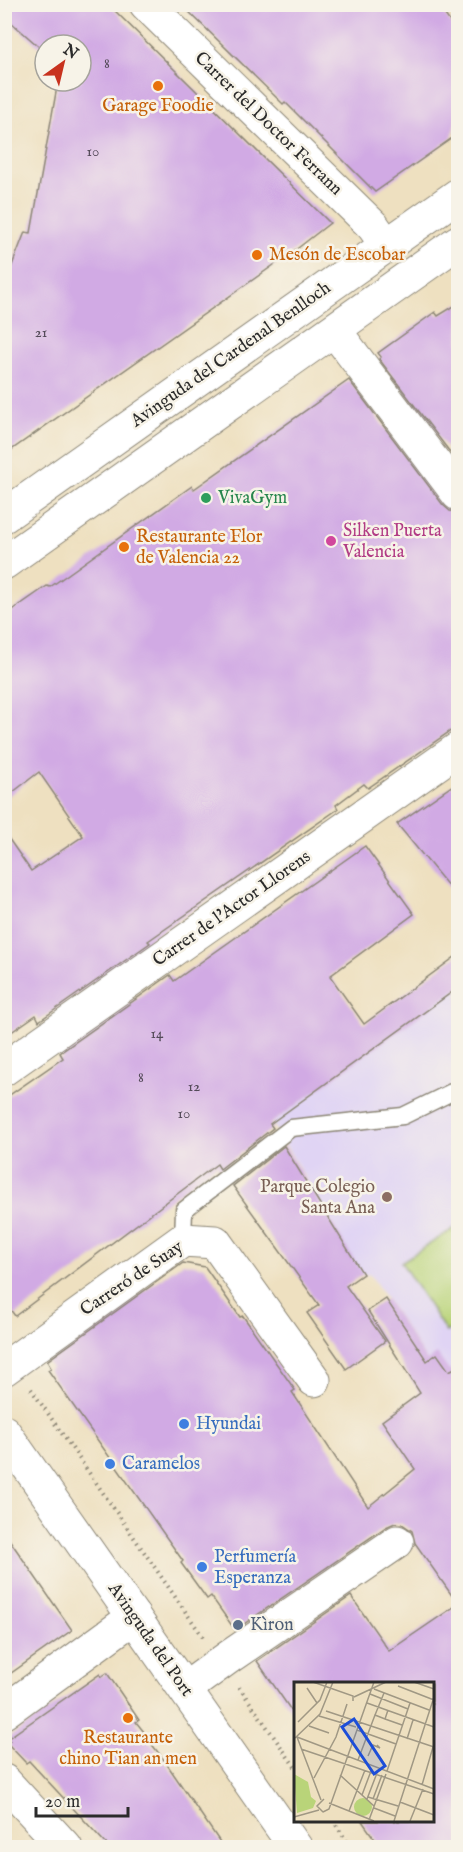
<svg xmlns="http://www.w3.org/2000/svg" width="463" height="1852" font-family="'IM FELL English',serif">
<style>
.built{fill:#e0d4f4}
.green{fill:#b9d479;stroke:#728052;stroke-width:1.5}
.building{fill:#d1aae4}
.lines{fill:none;stroke-linecap:round;stroke-linejoin:round}
.lane-casing{stroke:#8c8676;stroke-width:19}
.street-casing{stroke:#8c8676;stroke-width:35}
.secondary-casing{stroke:#8c8676;stroke-width:35}
.primary-casing{stroke:#8c8676;stroke-width:35}
.path{stroke:#8c8676;stroke-width:4;stroke-dasharray:1.5 4.5;stroke-linecap:butt}
.lane{stroke:#fff;stroke-width:16}
.street{stroke:#fff;stroke-width:33}
.secondary{stroke:#fff;stroke-width:33}
.primary{stroke:#fff;stroke-width:33}
.food-dot{fill:#e8710a;stroke:#f7f3e8;stroke-width:2}
.leisure-dot{fill:#2e9e5b;stroke:#f7f3e8;stroke-width:2}
.hotel-dot{fill:#d1479c;stroke:#f7f3e8;stroke-width:2}
.education-dot{fill:#8d6e63;stroke:#f7f3e8;stroke-width:2}
.shop-dot{fill:#3f7fe0;stroke:#f7f3e8;stroke-width:2}
.service-dot{fill:#5c6f8a;stroke:#f7f3e8;stroke-width:2}
.labels{text-anchor:middle;dominant-baseline:central;stroke-width:5;stroke-linejoin:round;paint-order:stroke}
.number-label{font-size:15px;fill:#544b59}
.food-label{font-size:18px;fill:#c56008;stroke:#f7f3e8}
.street-label{font-size:18px;fill:#2b2b2b;stroke:#f7f3e8}
.leisure-label{font-size:18px;fill:#27864d;stroke:#f7f3e8;text-anchor:start}
.hotel-label{font-size:18px;fill:#b23c85;stroke:#f7f3e8;text-anchor:start}
.education-label{font-size:18px;fill:#785e54;stroke:#f7f3e8;text-anchor:end}
.shop-label{font-size:18px;fill:#366cbe;stroke:#f7f3e8;text-anchor:start}
.service-label{font-size:18px;fill:#4e5e75;stroke:#f7f3e8;text-anchor:start}
.inset-road{fill:none;stroke:#a09884;stroke-width:1.5}
.view{fill:#1d4ed8;fill-opacity:0.15;stroke:#1d4ed8;stroke-width:3}
.inset-edge{fill:none;stroke:#2b2b2b;stroke-width:3}
</style>
<rect width="100%" height="100%" fill="#f7f3e8"/>
<filter id="ink" filterUnits="userSpaceOnUse"><feTurbulence type="fractalNoise" baseFrequency=".0167" numOctaves="2"/><feDisplacementMap in="SourceGraphic" scale="12" xChannelSelector="R" yChannelSelector="G"/><feConvolveMatrix kernelMatrix="1 2 1 2 8 2 1 2 1" color-interpolation-filters="sRGB"/></filter>
<filter id="wash" filterUnits="userSpaceOnUse"><feTurbulence type="fractalNoise" baseFrequency=".008" numOctaves="4" result="noise"/><feDisplacementMap in="SourceGraphic" scale="24" xChannelSelector="R" yChannelSelector="G"/><feGaussianBlur stdDeviation="1.35" result="paint"/><feColorMatrix in="noise" values="0 0 0 0 0 0 0 0 0 0 0 0 0 0 0 0 0 1.4 0 .05"/><feComposite in="paint" operator="in"/></filter>
<g filter="url(#wash)">
<rect width="100%" height="100%" fill="#eee0c0"/>
<polygon class="built" points="458,987 458,1408 370,1274 363,1275 272,1123"/>
<polygon class="green" points="458,1226 458,1324 446,1332 401,1262"/>
<g id="blocks">
<g class="building">
<polygon points="4,4 108,4 330,223 298,248 4,455 4,286 25,232 31,233 58,81 81,81 81,45 45,45 45,52 4,16"/>
<polygon points="181,4 437,4 459,34 459,103 452,138 375,192 285,102 283,104"/>
<polygon points="459,303 459,464 379,359 381,357 378,353 435,312 438,316"/>
<polygon points="349,380 443,505 450,511 459,512 459,725 368,788 364,784 336,805 338,809 148,941 150,943 39,1021 36,1015 4,1037 4,832 31,871 83,836 39,772 4,799 4,616 47,586 50,587 192,486 194,489"/>
<polygon points="459,781 459,899 397,824"/>
<polygon points="365,846 414,914 330,976 364,1024 459,954 459,987 270,1124 273,1128 220,1169 217,1164 15,1316 4,1301 4,1099 63,1058 60,1053 170,975 174,981"/>
<polygon points="284,1146 363,1274 346,1286 385,1341 346,1369 307,1313 319,1305 233,1186"/>
<polygon points="183,1263 205,1267 240,1317 243,1316 295,1390 292,1392 368,1507 415,1469 382,1421 420,1393 368,1311 386,1299 427,1361 437,1354 449,1371 459,1366 459,1848 381,1848 362,1821 432,1821 432,1684 295,1684 295,1716 257,1661 351,1596 389,1651 458,1604 415,1543 412,1531 402,1524 395,1523 386,1527 235,1630 211,1596 207,1599 181,1563 183,1561 48,1370 51,1368 47,1361"/>
<polygon points="4,1532 72,1630 4,1678"/>
<polygon points="107,1673 139,1720 136,1722 144,1732 143,1733 164,1760 224,1848 110,1848 29,1761 26,1763 7,1743 10,1741 7,1739 100,1674 101,1677"/>
</g>
</g>
</g>
<g filter="url(#ink)">
<use href="#blocks" fill-opacity="0" stroke="#8c8676" stroke-width="1.5"/>
<g class="lines">
<defs>
<polyline id="lane" points="183,1240 184,1210 291,1128 403,1116 458,1089"/>
<g id="street">
<polyline points="146,4 373,226 387,246"/>
<polyline points="335,331 458,494"/>
<polyline points="4,1069 458,749"/>
<polyline points="4,1369 183,1240 215,1242 314,1380"/>
<polyline points="185,1689 229,1657 397,1542"/>
<polyline points="4,1712 134,1617"/>
</g>
<polyline id="secondary" points="4,1781 66,1848"/>
<g id="primary">
<polyline points="4,516 458,195"/>
<polyline points="4,563 458,242"/>
<polyline points="4,1432 296,1848"/>
</g>
</defs>
<use href="#lane" class="lane-casing"/>
<use href="#street" class="street-casing"/>
<use href="#secondary" class="secondary-casing"/>
<use href="#primary" class="primary-casing"/>
<g class="path">
<polyline points="31,1389 203,1637"/>
<polyline points="239,1687 295,1767"/>
<polyline points="333,1820 351,1848"/>
</g>
<use href="#lane" class="lane"/>
<use href="#street" class="street"/>
<use href="#secondary" class="secondary"/>
<use href="#primary" class="primary"/>
</g>
</g>
<g class="food-dot">
<circle cx="158" cy="86" r="6"/>
<circle cx="257" cy="255" r="6"/>
<circle cx="124" cy="547" r="6"/>
<circle cx="128" cy="1718" r="6"/>
</g>
<circle class="leisure-dot" cx="206" cy="498" r="6"/>
<circle class="hotel-dot" cx="331" cy="541" r="6"/>
<circle class="education-dot" cx="387" cy="1197" r="6"/>
<g class="shop-dot">
<circle cx="184" cy="1424" r="6"/>
<circle cx="110" cy="1464" r="6"/>
<circle cx="202" cy="1567" r="6"/>
</g>
<circle class="service-dot" cx="238" cy="1625" r="6"/>
<g class="labels">
<g class="number-label">
<text x="107" y="63">8</text>
<text x="93" y="151">10</text>
<text x="41" y="332">21</text>
<text x="157" y="1033">14</text>
<text x="141" y="1077">8</text>
<text x="194" y="1086">12</text>
<text x="184" y="1113">10</text>
</g>
<g class="food-label">
<text x="158" y="106">Garage Foodie</text>
<text x="269" y="255" text-anchor="start">Mesón de Escobar</text>
<text x="136" y="537" text-anchor="start">Restaurante Flor<tspan x="136" dy="21">de Valencia 22</tspan></text>
<text x="128" y="1738">Restaurante<tspan x="128" dy="21">chino Tian an men</tspan></text>
</g>
<g class="street-label">
<text transform="translate(268 124) rotate(44)">Carrer del Doctor Ferrann</text>
<text transform="translate(231 355) rotate(-35)">Avinguda del Cardenal Benlloch</text>
<text transform="translate(232 909) rotate(-35)">Carrer de l'Actor Llorens</text>
<text transform="translate(132 1279) rotate(-34)">Carreró de Suay</text>
<text transform="translate(150 1640) rotate(55)">Avinguda del Port</text>
</g>
<g class="leisure-label">
<text x="218" y="498">VivaGym</text>
</g>
<g class="hotel-label">
<text x="343" y="531">Silken Puerta<tspan x="343" dy="21">Valencia</tspan></text>
</g>
<g class="education-label">
<text x="375" y="1187">Parque Colegio<tspan x="375" dy="21">Santa Ana</tspan></text>
</g>
<g class="shop-label">
<text x="196" y="1424">Hyundai</text>
<text x="122" y="1464">Caramelos</text>
<text x="214" y="1557">Perfumería<tspan x="214" dy="21">Esperanza</tspan></text>
</g>
<g class="service-label">
<text x="250" y="1625">Kìron</text>
</g>
</g>
<g transform="translate(294 1682)">
<rect width="140" height="140" fill="#eee0c0"/>
<path d="M0,92L14,100L17,115L22,119L19,126L3,131ZM60 125a9 9 0 1 1 18 0a9 9 0 1 1-18 0Z" fill="#b9d479"/>
<path class="inset-road" d="M19,0L59,14V19M120,0L140,7M104,4L140,18M13,6L23,21M80,7L135,28M90,11L81,33L91,37L94,28M76,12L114,27M60,15L92,0M73,21L140,45M32,29L140,65M25,34L62,45M91,37L108,43M4,40L26,18L33,0M15,44L35,51M63,48L102,62M3,55L140,107M3,55L27,118M1,56L26,32L39,0M113,57L119,38M7,67L140,112M74,74L79,63L86,66L83,63M64,78L81,33M93,89L116,21M46,93L80,124M20,96L42,55L53,22M128,103L139,65M68,113L77,89M74,115L104,124M73,117L83,91M79,117L88,93M106,120L140,133M35,121L80,139M80,126L101,134M55,129L71,88M29,130L35,127L80,0M29,130L23,124L30,117M0,135L25,128M75,138L92,92M100,139L140,15M116,139L129,107"/>
<path class="view" d="M60,37L91,84L80,92L48,45Z"/>
<rect width="140" height="140" class="inset-edge"/>
</g>
<rect width="463" height="1852" fill="none" stroke="#f7f3e8" stroke-width="24"/>
<g transform="translate(63 63) rotate(34)"><circle r="28" fill="#f7f3e8" stroke="#a5a39c" stroke-width="1.5"/>
<path d="M0-4.5L10 22L0 15L-10 22Z" fill="#c8321e"/>
<text y="-9" font-size="16" font-weight="bold" text-anchor="middle" fill="#2b2b2b">N</text>
</g>
<path d="M36 1807v9h92v-9" fill="none" stroke="#2b2b2b" stroke-width="3"/>
<text x="45" y="1807" font-size="18" fill="#2b2b2b" stroke="#f7f3e8" stroke-width="4.5" paint-order="stroke">20 m</text>
</svg>
